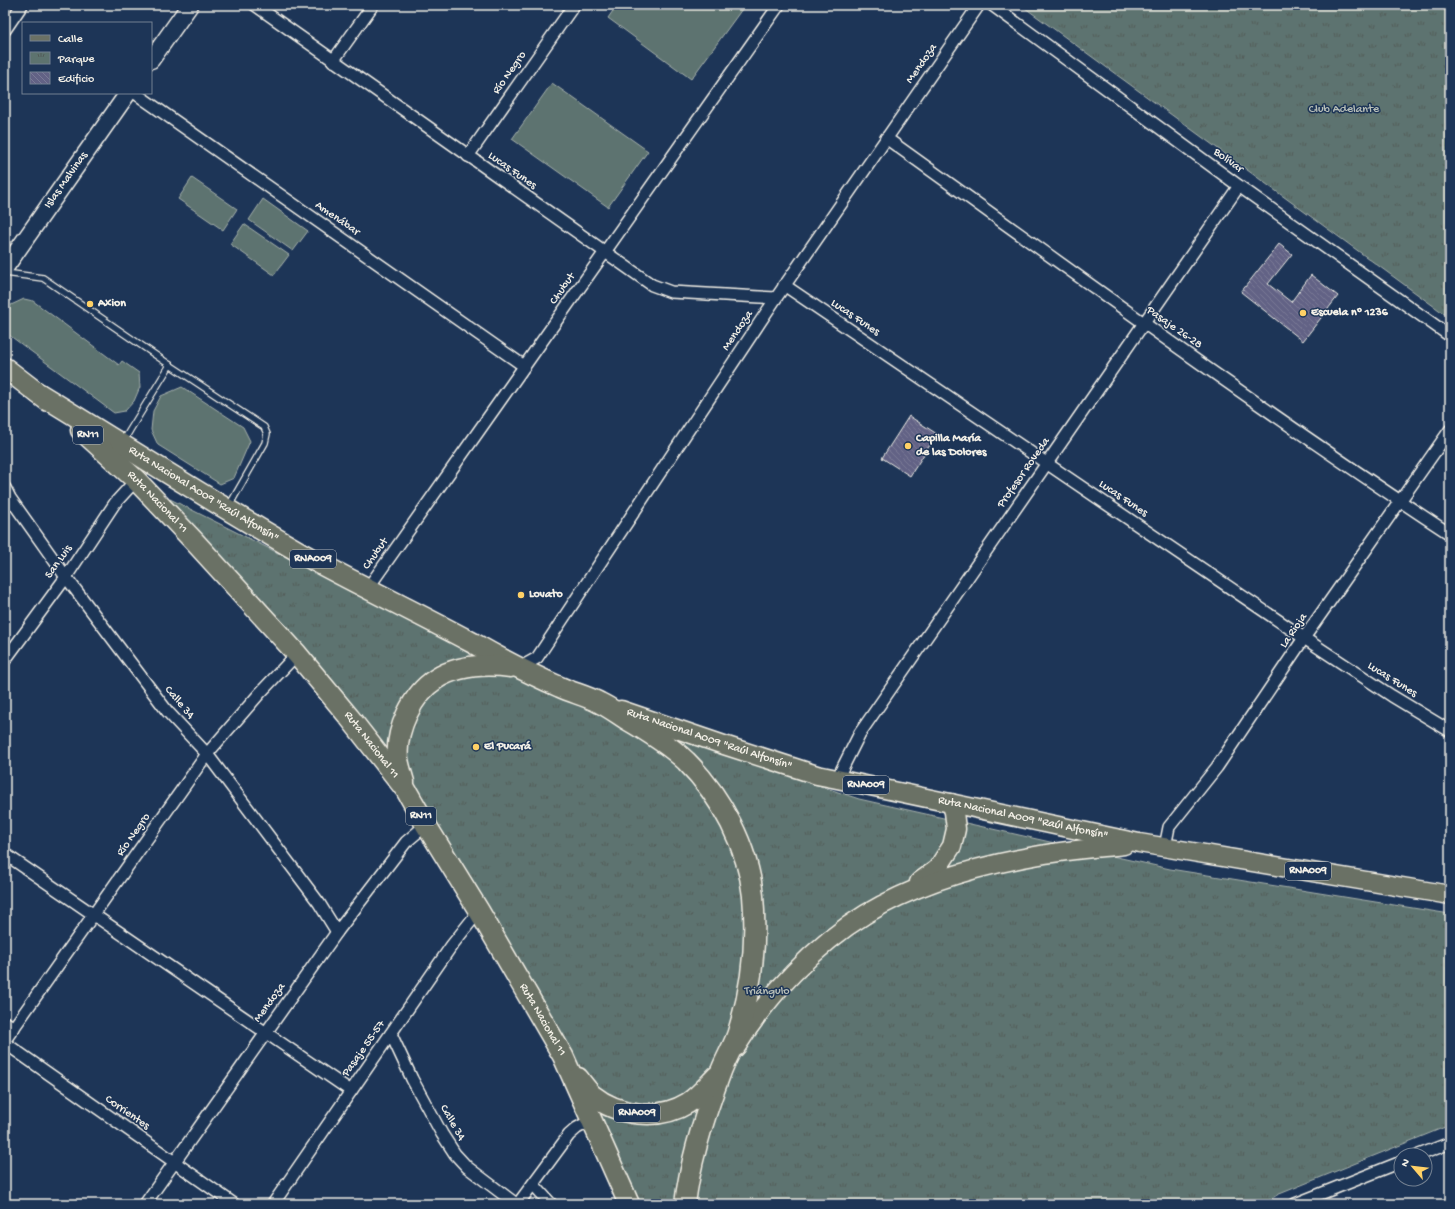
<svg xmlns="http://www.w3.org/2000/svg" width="1455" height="1209" font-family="'Gochi Hand',sans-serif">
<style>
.green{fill:#5d736f;stroke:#a8b2ac}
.park{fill:url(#park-tufts);stroke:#a8b2ac}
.building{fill:url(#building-back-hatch);stroke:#f4f1e8}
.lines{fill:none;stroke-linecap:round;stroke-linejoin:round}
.lane-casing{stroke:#f4f1e8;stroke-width:8}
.street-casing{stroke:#f4f1e8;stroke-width:14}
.secondary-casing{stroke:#f4f1e8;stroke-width:19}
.primary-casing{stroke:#f4f1e8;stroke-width:21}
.highway-casing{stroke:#f4f1e8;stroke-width:23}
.lane{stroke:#1d3557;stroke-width:5.5}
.street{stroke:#1d3557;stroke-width:11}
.secondary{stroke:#1d3557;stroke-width:16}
.primary{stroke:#6b7165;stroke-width:18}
.highway{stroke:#6b7165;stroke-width:20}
.poi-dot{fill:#ffd166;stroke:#1d3557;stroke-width:1.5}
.labels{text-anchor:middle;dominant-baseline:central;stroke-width:3;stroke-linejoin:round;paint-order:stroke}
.shield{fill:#1d3557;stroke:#b4b9bc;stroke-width:1}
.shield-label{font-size:11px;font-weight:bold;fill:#f4f1e8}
.street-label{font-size:12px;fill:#f4f1e8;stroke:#1d3557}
.park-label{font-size:12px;fill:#b8bfb8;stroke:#1d3557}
.poi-label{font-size:12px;font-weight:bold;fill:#f4f1e8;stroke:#1d3557;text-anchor:start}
</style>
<defs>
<pattern id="park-tufts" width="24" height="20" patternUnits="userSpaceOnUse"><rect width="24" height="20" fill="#5d736f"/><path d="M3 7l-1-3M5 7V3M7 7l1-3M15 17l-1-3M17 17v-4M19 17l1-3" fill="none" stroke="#525b58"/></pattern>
<pattern id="building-back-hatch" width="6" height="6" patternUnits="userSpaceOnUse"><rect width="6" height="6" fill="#626285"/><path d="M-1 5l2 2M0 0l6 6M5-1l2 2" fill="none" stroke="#797996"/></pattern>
</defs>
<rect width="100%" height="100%" fill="#1d3557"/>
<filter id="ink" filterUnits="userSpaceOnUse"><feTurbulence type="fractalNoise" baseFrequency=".025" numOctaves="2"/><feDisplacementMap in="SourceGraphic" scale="8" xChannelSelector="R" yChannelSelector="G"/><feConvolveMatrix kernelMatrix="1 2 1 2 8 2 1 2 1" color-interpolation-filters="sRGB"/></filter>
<g filter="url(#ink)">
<g class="green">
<polygon points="617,5 745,5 691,79 608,18"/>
<polygon points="552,83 648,151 608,207 512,139"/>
<polygon points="192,178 237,209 223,230 178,199"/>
<polygon points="263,199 308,231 293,251 249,220"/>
<polygon points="244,224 289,255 274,275 230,244"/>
<polygon points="24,299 33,301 119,365 122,361 139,373 140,387 134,401 125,411 114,413 5,332 5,317 11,305"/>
<polygon points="182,387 243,427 250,441 234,478 220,484 158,445 151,430 153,411 161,396"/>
</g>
<g class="park">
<polygon points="1021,5 1450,5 1450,318"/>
<polygon points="170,499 588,708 859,799 1170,869 1450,914 1450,1125 1277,1195 1264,1204 629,1204 567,1065 349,717"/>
</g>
<g class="building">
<polygon points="1279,244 1292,254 1268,284 1291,302 1311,275 1338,296 1303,341 1241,292"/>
<polygon points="909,416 937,434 910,476 882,458"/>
</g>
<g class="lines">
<defs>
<g id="lane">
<polyline points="5,273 43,278 170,365 264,427 267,434 265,443 229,506"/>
<polyline points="123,442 130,430 170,365"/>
</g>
<g id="street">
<polyline points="255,5 652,285 671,292 776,298"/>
<polyline points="992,5 1239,186 1450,336"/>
<polyline points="5,30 22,5"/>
<polyline points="333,61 373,5"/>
<polyline points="135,93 524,366"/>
<path d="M886,138C1073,272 1258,408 1450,534"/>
<polyline points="468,156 574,5"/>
<polyline points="784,285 1304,638 1392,696 1450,731"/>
<polyline points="5,488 10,498 66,577 167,711 207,754 319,903 337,932"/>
<polyline points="368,588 779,5"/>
<polyline points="5,660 66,577 115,503 136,480"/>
<polyline points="519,668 537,658 776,298 979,5"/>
<polyline points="837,779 860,733 1239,186"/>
<polyline points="1165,847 1169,827 1217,767 1304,638 1450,430"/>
<polyline points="5,854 351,1091"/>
<polyline points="5,1022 14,1028"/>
<polyline points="391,1034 412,1079 442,1134 455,1154 467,1167 516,1204"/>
<polyline points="5,1040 207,754 260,693 297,654"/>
<polyline points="5,1043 234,1204"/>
<polyline points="1419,1155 1450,1143"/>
<polyline points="533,1184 551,1204"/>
<polyline points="145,1204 337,932 406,842 426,825"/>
<polyline points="273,1204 452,945 479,911"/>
<polyline points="518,1204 569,1135 577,1128 592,1120"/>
<polyline points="1295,1204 1401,1162"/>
</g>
<g id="secondary">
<polyline points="151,60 190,5"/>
<path id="s1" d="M5,268L128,93"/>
</g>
<g id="primary">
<path id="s2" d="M621,710L724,745L817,775L837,779L1139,843L1450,895"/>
<polyline points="919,882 937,869 952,846 956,829 954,812 951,803"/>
<path d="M736,1047C767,996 815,945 866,914C917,883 982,865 1040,855C1068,850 1096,848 1124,845"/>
</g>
<g id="highway">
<polyline points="5,368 48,401"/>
<path id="s3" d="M38,393C130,449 221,508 315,561C367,589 421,615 473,643C501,659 530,674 560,687C573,693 587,696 600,703C609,707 618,714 626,719C647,731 669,745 686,761C721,796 748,847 753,896C757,941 752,986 739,1029C735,1045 725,1059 720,1074C705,1114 690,1162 685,1204"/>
<path id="s4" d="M81,430L136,480L193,540L297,654L349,717L406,790L426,825L479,911L563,1056L629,1204"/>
<path d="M404,782C402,775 399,766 398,759C395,731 412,694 436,679C458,665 486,664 511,667"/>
<path d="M578,1078C582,1083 587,1090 592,1095C618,1116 659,1121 688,1103C699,1096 708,1085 717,1076"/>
</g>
</defs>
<use href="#lane" class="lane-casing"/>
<use href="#street" class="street-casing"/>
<use href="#secondary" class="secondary-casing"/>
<use href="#primary" class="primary-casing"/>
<use href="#highway" class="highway-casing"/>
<use href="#lane" class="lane"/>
<use href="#street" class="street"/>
<use href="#secondary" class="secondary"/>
<use href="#primary" class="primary"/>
<use href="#highway" class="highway"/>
</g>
</g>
<g class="poi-dot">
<circle cx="90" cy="304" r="4"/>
<circle cx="1303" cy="313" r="4"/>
<circle cx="908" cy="446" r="4"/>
<circle cx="521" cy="595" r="4"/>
<circle cx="476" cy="747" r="4"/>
</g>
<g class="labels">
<g class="shield">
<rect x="73" y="426" width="30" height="18" rx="3"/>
<rect x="290" y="550" width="46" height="18" rx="3"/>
<rect x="843" y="776" width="46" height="18" rx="3"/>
<rect x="406" y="807" width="30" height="18" rx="3"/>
<rect x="1285" y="862" width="46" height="18" rx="3"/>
<rect x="614" y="1104" width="46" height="18" rx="3"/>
</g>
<g class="shield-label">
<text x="88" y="435">RN11</text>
<text x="313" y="559">RNA009</text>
<text x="866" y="785">RNA009</text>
<text x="421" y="816">RN11</text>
<text x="1308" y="871">RNA009</text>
<text x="637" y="1113">RNA009</text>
</g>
<g class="street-label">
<text transform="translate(922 64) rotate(-55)">Mendoza</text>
<text transform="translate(510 73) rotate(-55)">Río Negro</text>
<text transform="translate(1228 161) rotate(36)">Bolívar</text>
<text transform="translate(512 171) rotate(35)">Lucas Funes</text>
<text stroke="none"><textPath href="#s1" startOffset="107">Islas Malvinas</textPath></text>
<text transform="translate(337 219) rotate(35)">Amenábar</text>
<text transform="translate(563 289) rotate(-55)">Chubut</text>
<text transform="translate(855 318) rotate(34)">Lucas Funes</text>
<text transform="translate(1174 328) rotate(35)">Pasaje 26-28</text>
<text transform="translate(738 331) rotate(-56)">Mendoza</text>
<text transform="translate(1024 473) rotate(-55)">Profesor Roveda</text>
<text stroke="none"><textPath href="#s3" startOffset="194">Ruta Nacional A009 "Raúl Alfonsín"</textPath></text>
<text transform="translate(1123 499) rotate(34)">Lucas Funes</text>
<text stroke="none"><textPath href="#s4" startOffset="105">Ruta Nacional 11</textPath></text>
<text transform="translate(376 554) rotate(-55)">Chubut</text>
<text transform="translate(59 562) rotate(-55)">San Luis</text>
<text transform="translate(1294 631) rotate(-56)">La Rioja</text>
<text transform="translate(1392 680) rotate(32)">Lucas Funes</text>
<text transform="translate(179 703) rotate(50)">Calle 34</text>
<text stroke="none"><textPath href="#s2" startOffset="93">Ruta Nacional A009 "Raúl Alfonsín"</textPath></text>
<text stroke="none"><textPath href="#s4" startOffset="429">Ruta Nacional 11</textPath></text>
<text stroke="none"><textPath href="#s2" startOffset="417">Ruta Nacional A009 "Raúl Alfonsín"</textPath></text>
<text transform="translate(134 835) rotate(-55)">Río Negro</text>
<text transform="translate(270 1003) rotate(-54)">Mendoza</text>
<text stroke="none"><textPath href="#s4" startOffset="753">Ruta Nacional 11</textPath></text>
<text transform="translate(364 1049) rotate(-55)">Pasaje 55-57</text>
<text transform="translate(127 1113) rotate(35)">Corrientes</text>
<text transform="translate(452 1123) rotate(60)">Calle 34</text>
</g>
<g class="park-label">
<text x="1344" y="110">Club Adelante</text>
<text x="767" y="992">Triángulo</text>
</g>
<g class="poi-label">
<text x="98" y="304">Axion</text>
<text x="1311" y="313">Escuela nº 1236</text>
<text x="916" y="439">Capilla María<tspan x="916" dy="14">de las Dolores</tspan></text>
<text x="529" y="595">Lovato</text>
<text x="484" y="747">El Pucará</text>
</g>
</g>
<rect width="1455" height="1209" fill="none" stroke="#1d3557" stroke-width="20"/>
<rect x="10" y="10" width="1435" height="1189" fill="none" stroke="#f4f1e8" stroke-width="1.5" filter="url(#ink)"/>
<rect x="22" y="22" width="130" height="72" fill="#1d3557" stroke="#738091"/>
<rect x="30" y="35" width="20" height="6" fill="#6b7165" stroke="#738091"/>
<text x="58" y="42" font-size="12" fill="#f4f1e8">Calle</text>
<rect x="30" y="52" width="20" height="12" fill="url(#park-tufts)" stroke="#738091"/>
<text x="58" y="62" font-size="12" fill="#f4f1e8">Parque</text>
<rect x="30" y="72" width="20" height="12" fill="url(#building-back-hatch)" stroke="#738091"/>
<text x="58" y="82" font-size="12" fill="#f4f1e8">Edificio</text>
<g transform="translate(1413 1167) rotate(298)"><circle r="19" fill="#1d3557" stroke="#738091"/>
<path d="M0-3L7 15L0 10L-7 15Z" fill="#ffd166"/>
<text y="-6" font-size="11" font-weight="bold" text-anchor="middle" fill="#f4f1e8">N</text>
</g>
</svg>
